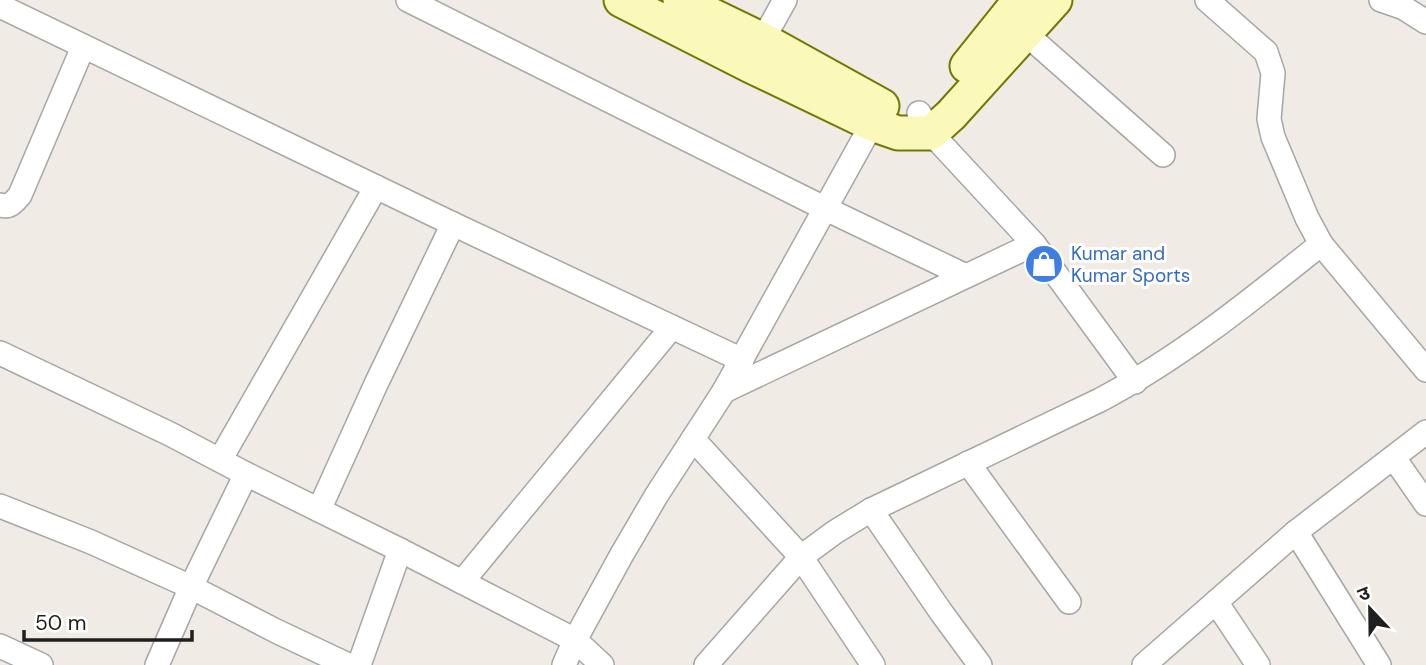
<svg xmlns="http://www.w3.org/2000/svg" width="1426" height="665" font-family="'DM Sans','Noto Sans Devanagari',sans-serif">
<style>
.lines{fill:none;stroke-linecap:round;stroke-linejoin:round}
.street-casing{stroke:#a6a6a6;stroke-width:26}
.secondary-casing{stroke:#737804;stroke-width:37}
.street{stroke:#fff;stroke-width:23}
.secondary{stroke:#faf9b9;stroke-width:33}
.labels{text-anchor:middle;dominant-baseline:central;stroke-width:6;stroke-linejoin:round;paint-order:stroke}
.shop-label{font-size:19px;fill:#366cbe;stroke:#fff;text-anchor:start}
</style>
<rect width="100%" height="100%" fill="#f0ebe5"/>
<g class="lines">
<defs>
<g id="street">
<polyline points="408,0 824,208 966,276"/>
<polyline points="1207,0 1266,52 1273,73 1269,119 1273,137 1307,218 1321,244 1426,370"/>
<polyline points="1381,0 1404,8 1426,22"/>
<polyline points="0,6 453,224 742,360"/>
<polyline points="1025,33 1163,155"/>
<polyline points="756,52 785,0"/>
<polyline points="919,113 931,133 1034,244"/>
<path d="M0,205C10,208 14,202 20,195L83,47"/>
<polyline points="0,353 170,434 246,474 400,550 575,640 602,665"/>
<polyline points="724,391 1034,244 1135,382"/>
<polyline points="693,439 801,557 873,665"/>
<polyline points="1394,458 1426,504"/>
<polyline points="220,460 376,187"/>
<polyline points="968,463 1069,602"/>
<polyline points="0,506 91,542 191,587 276,631 348,665"/>
<polyline points="319,510 376,384 453,224"/>
<polyline points="871,510 941,612 980,665"/>
<polyline points="1296,532 1379,665"/>
<polyline points="462,582 672,327"/>
<polyline points="1216,602 1258,665"/>
<polyline points="0,646 41,665"/>
<polyline points="157,665 191,587 246,474"/>
<polyline points="359,665 400,550"/>
<polyline points="564,665 575,640 621,556 656,496 724,391 872,124 881,113"/>
<path d="M706,665L801,557L835,532L871,510L1100,400C1180,358 1250,301 1321,244"/>
<polyline points="1144,665 1296,532 1426,432"/>
</g>
<g id="secondary">
<polyline points="621,0 749,65 872,124 898,133 931,133 951,115 1055,0"/>
<polyline points="680,0 763,40 882,106"/>
<polyline points="967,66 1020,0"/>
</g>
</defs>
<use href="#street" class="street-casing"/>
<use href="#secondary" class="secondary-casing"/>
<use href="#street" class="street"/>
<use href="#secondary" class="secondary"/>
</g>
<defs>
<symbol id="shop-disc" viewBox="-11 -11 22 22"><circle r="9.5" fill="#3f7fe0" stroke="#fff"/><path d="M-5-2.5h2.3a2.7 3.5 0 0 1 5.4 0H5L5.5 6h-11ZM-1.5-2.5h3a1.5 2.3 0 0 0-3 0Z" fill="#fff"/></symbol>
</defs>
<g fill-rule="evenodd">
<use href="#shop-disc" x="1022" y="242" width="44" height="44"/>
</g>
<g class="labels">
<g class="shop-label">
<text x="1071" y="253">Kumar and<tspan x="1071" dy="22">Kumar Sports</tspan></text>
</g>
</g>
<g transform="translate(1370 609) rotate(338)" stroke="#ffffff" stroke-width="5" paint-order="stroke">
<path d="M0-5L12 26L0 18L-12 26Z" fill="#1f1f1f"/>
<text y="-10" font-size="19" font-weight="bold" text-anchor="middle" fill="#1f1f1f">उ</text>
</g>
<path d="M24 630v10h168v-10" fill="none" stroke="#1f1f1f" stroke-width="3.5"/>
<text x="35" y="630" font-size="21" fill="#1f1f1f" stroke="#ffffff" stroke-width="5" paint-order="stroke">50 m</text>
</svg>
